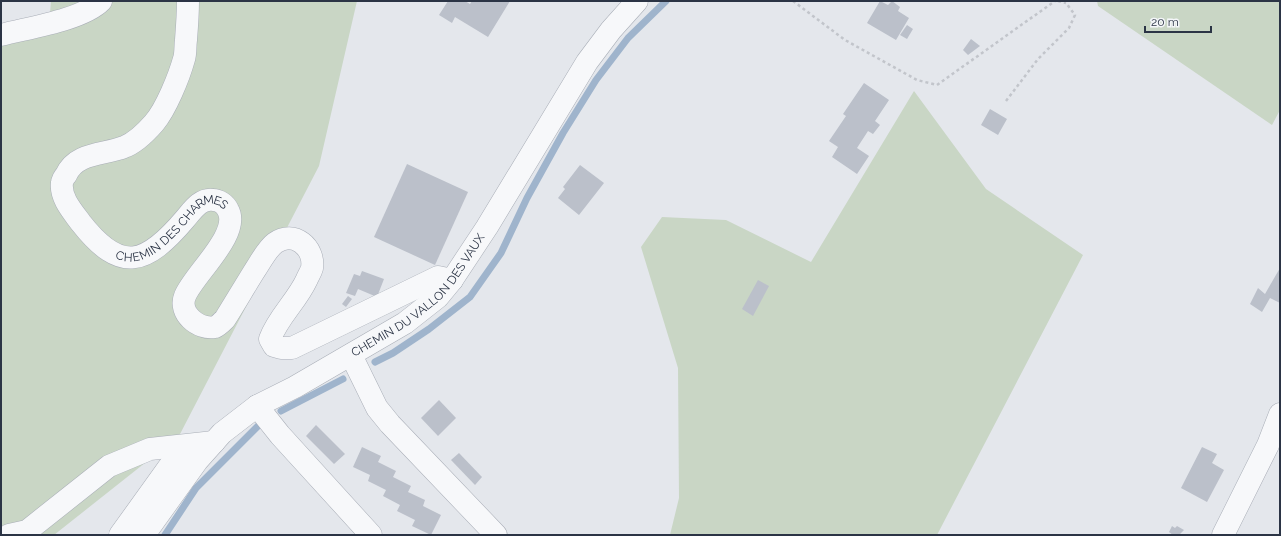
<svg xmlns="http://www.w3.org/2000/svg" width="1281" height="536" font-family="Raleway,sans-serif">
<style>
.green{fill:#c9d6c5}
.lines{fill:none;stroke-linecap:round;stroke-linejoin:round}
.stream{stroke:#9fb4cc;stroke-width:7}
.building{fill:#bbc0ca}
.minor-casing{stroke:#a9aeb7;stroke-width:23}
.path{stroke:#c2c5cb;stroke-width:2.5;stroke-dasharray:3 3;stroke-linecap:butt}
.minor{stroke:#f7f8fa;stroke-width:22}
.labels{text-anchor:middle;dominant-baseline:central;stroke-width:4;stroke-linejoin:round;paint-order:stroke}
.street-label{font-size:12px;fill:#2b3445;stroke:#f4f6f9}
</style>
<rect width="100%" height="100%" fill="#e4e7ec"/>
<g class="green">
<polygon points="51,1 357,1 319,166 179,436 54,535 1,535 1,40 49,26"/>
<polygon points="1097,1 1280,1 1280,110 1272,125 1098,6"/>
<polygon points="914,91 986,189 1083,255 937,535 670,535 679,498 678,368 641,247 662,217 726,220 811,262"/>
</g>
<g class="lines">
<g class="stream">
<polyline points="375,362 393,353 429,329 470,297 501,253 527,198 563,133 596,80 628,38 666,1"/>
<polyline points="281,411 343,379"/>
<polyline points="165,535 196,488 259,425"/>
</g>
</g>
<g class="building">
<polygon points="448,1 465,1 470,4 472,1 510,1 488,37 455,17 452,23 439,15"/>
<polygon points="880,1 888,5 892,1 900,7 898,11 909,18 896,40 867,23"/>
<polygon points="907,25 913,29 907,39 900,35"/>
<polygon points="971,39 980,46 968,55 963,50"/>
<polygon points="864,83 889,100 875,121 880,125 873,134 868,131 857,148 869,156 857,174 832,157 838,147 829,141 846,116 843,114"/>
<polygon points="990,109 1007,119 998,135 981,125"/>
<polygon points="407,164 468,192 435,265 374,237"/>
<polygon points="580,165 604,183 579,215 558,198 565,189 563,187"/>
<polygon points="1280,268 1280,303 1270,298 1262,312 1250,304 1258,288 1265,294"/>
<polygon points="362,271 384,279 377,297 358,289 355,296 346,293 354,274 360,276"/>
<polygon points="758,280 769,286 753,316 742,309"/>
<polygon points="348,296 352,299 346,307 342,304"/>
<polygon points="439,400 456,418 438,436 421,418"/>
<polygon points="316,425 345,454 334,464 306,436"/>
<polygon points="362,447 381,456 378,462 396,471 393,477 411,486 408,492 425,500 423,506 441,515 431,535 412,526 415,520 397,511 400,505 383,496 386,490 368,481 370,475 353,467"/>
<polygon points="1202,447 1217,454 1212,463 1224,470 1207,502 1181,488"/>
<polygon points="459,453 482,477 475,485 451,460"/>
<polygon points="1172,526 1175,528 1177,526 1184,530 1179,535 1173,535 1169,532"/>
</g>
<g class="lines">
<defs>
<g id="minor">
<path id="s1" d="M188,1C188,14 187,27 186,40C185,46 186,53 184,59C179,77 166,109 154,123C147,131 135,143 124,147C104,155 76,152 66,175C64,177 62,181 62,183C60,198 73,212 81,223C121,274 146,265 185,219C192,211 200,198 213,200C219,200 225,204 228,210C241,234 194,274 185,296C178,313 198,330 215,327C218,326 222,322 225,319C235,303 245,286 255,270C261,261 267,249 275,243C294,229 315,248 312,268C311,272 308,276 307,279C297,301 278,317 270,339L274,346L281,348H292L438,277L452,280"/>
<path d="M1,35C27,28 82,20 101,1"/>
<polyline points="351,355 377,408 390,424 496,535"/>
<polyline points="257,406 280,435 371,535"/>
<polyline points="9,535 27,531 109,466 150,449 214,442"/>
<polyline points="120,535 184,446"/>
<path id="s2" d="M144,535L197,461L222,433L257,406L295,387L405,323L438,297L452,280L487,227L587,62L611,30L637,1"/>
<polyline points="1223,535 1268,445 1280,414"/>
</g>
</defs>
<use href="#minor" class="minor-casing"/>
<g class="path">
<polyline points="793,1 845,40 917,80 937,85 1055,1"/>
<polyline points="1058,1 1066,3"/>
<polyline points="1006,101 1038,59 1069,28 1075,15 1066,3"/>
</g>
<use href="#minor" class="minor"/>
</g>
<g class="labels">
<g class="street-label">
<text stroke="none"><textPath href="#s1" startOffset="404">CHEMIN DES CHARMES</textPath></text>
<text stroke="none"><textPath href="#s2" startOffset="371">CHEMIN DU VALLON DES VAUX</textPath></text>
</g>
</g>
<rect width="1281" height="536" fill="none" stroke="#2b3445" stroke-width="4"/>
<path d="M1145 26v6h66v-6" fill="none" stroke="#2b3445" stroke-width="2"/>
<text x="1151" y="26" font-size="12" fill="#2b3445" stroke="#f4f6f9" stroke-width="3" paint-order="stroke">20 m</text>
</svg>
